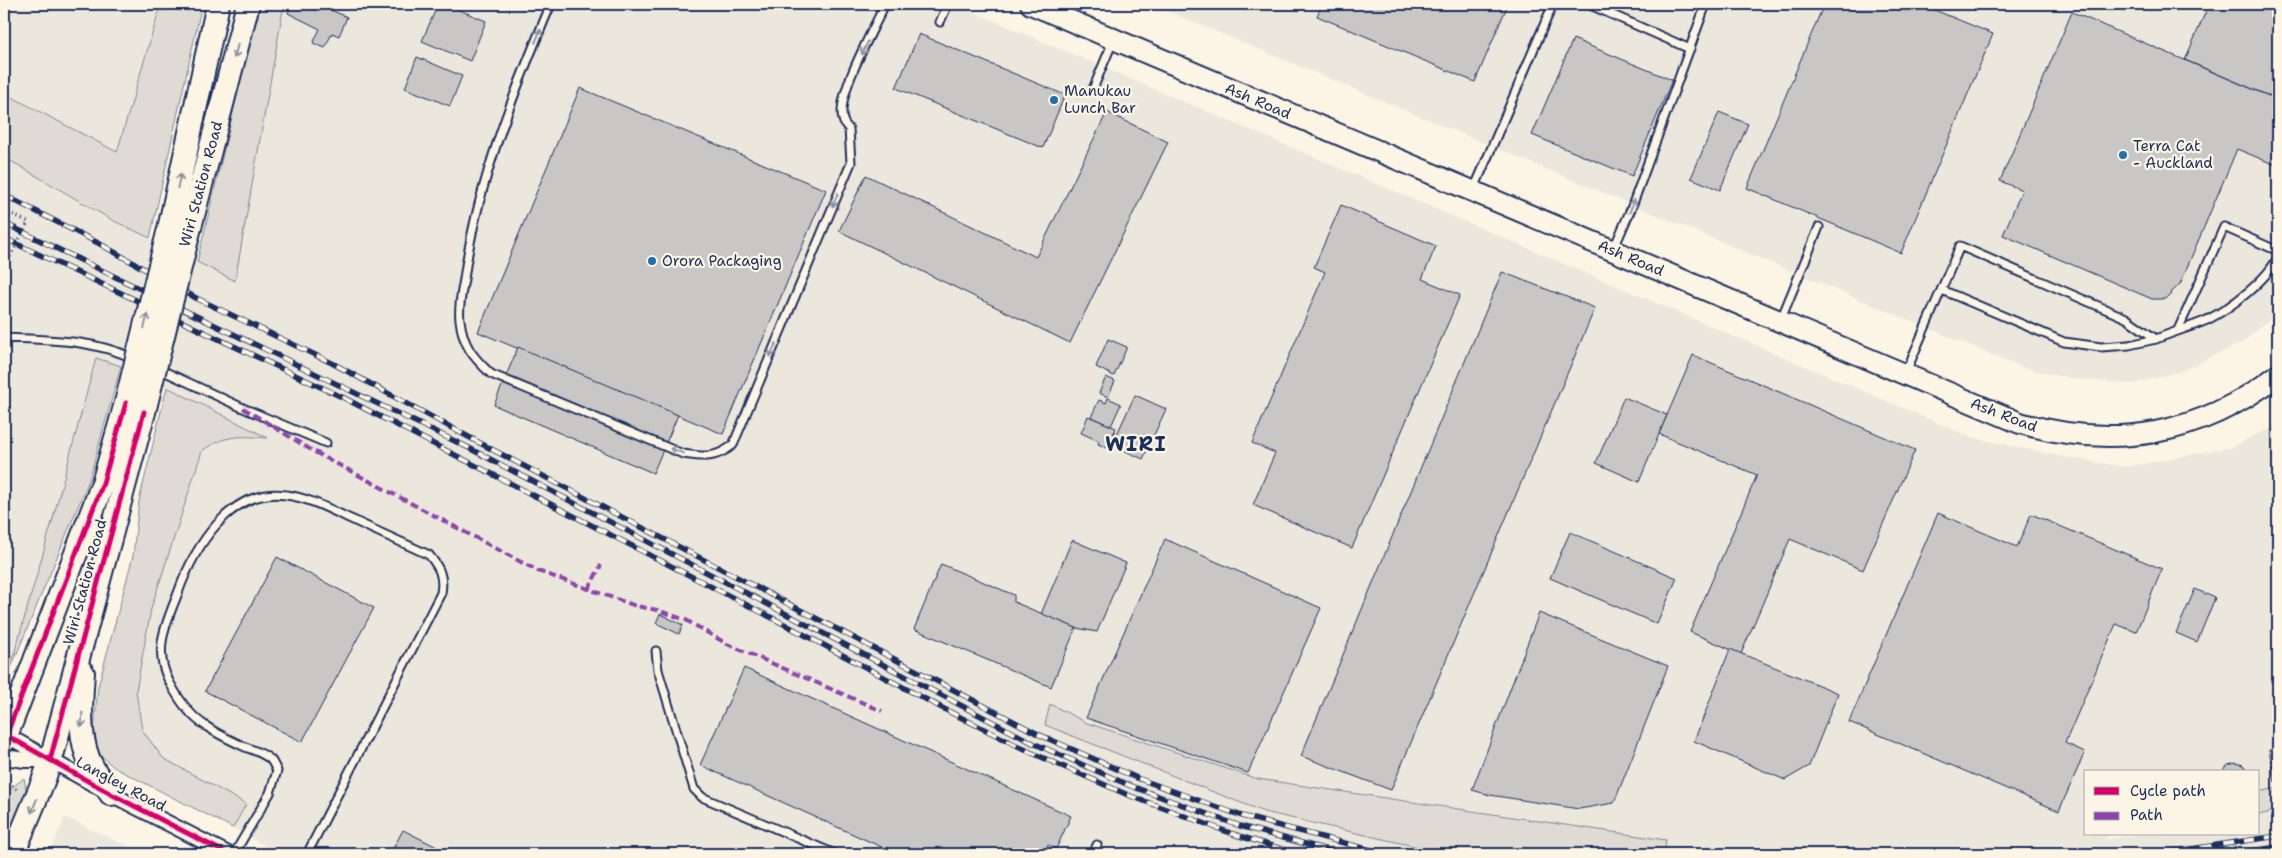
<svg xmlns="http://www.w3.org/2000/svg" width="2282" height="858" font-family="'Shantell Sans',sans-serif">
<style>
.built{fill:#ece7dc}
.green{fill:#dfdbd4;stroke:#7d8599}
.building{fill:#c8c7c6;stroke:#1b2f5e}
.lines{fill:none;stroke-linecap:round;stroke-linejoin:round}
.service-casing{stroke:#1b2f5e;stroke-width:11}
.minor-casing{stroke:#1b2f5e;stroke-width:18}
.secondary-casing{stroke:#1b2f5e;stroke-width:24}
.primary-casing{stroke:#1b2f5e;stroke-width:26}
.path{stroke:#1b2f5e;stroke-width:3;stroke-dasharray:1 4;stroke-linecap:butt}
.service{stroke:#fcf5e5;stroke-width:7}
.minor{stroke:#fcf5e5;stroke-width:14}
.secondary{stroke:#fcf5e5;stroke-width:20}
.primary{stroke:#fcf5e5;stroke-width:22}
.rail-casing{stroke:#1b2f5e;stroke-width:5.5}
.rail{stroke:#fcf5e5;stroke-width:4;stroke-dasharray:11;stroke-linecap:butt}
.primary-bridge-casing{stroke:#1b2f5e;stroke-width:26;stroke-linecap:butt}
.path-bridge{stroke:#1b2f5e;stroke-width:3;stroke-dasharray:1 4;stroke-linecap:butt}
.primary-bridge{stroke:#fcf5e5;stroke-width:22}
.quiet{stroke:#8e44ad;stroke-width:4;stroke-dasharray:8 4;stroke-linecap:butt}
.cycleway-casing{stroke:#fcf5e5;stroke-width:8}
.cycleway{stroke:#d6006c;stroke-width:5}
.oneway{stroke:#8c92a2}
.poi-dot{fill:#1f6fb2;stroke:#fcf5e5;stroke-width:2}
.labels{text-anchor:middle;dominant-baseline:central;stroke-width:4.5;stroke-linejoin:round;paint-order:stroke}
.poi-label{font-size:15px;fill:#1b2f5e;stroke:#fcf5e5;text-anchor:start}
.street-label{font-size:15px;fill:#1b2f5e;stroke:#fcf5e5}
.district-label{font-size:20px;font-weight:bold;letter-spacing:1px;fill:#1b2f5e;stroke:#fcf5e5}
</style>
<rect width="100%" height="100%" fill="#fcf5e5"/>
<filter id="ink" filterUnits="userSpaceOnUse"><feTurbulence type="fractalNoise" baseFrequency=".02" numOctaves="2"/><feDisplacementMap in="SourceGraphic" scale="10" xChannelSelector="R" yChannelSelector="G"/><feConvolveMatrix kernelMatrix="1 2 1 2 8 2 1 2 1" color-interpolation-filters="sRGB"/></filter>
<g filter="url(#ink)">
<g class="built">
<polygon points="4,4 161,4 117,153 4,93"/>
<polygon points="284,4 955,4 1971,437 2059,456 2126,467 2231,447 2278,425 2278,788 2258,792 2258,772 2086,772 2086,834 2110,834 2104,840 2137,834 2258,834 2258,815 2278,811 2278,854 1664,854 1666,840 1258,779 1087,723 1050,704 1045,725 1264,812 1449,854 280,854 233,828 246,804 163,759 142,730 136,690 151,609 202,451 216,440 238,436 267,437 167,387 121,366 95,358 52,522 8,675 4,677 4,157 112,220 235,281"/>
<polygon points="1150,4 2278,4 2278,312 2243,342 2182,371 2133,384 2073,379 2024,368"/>
<polygon points="65,817 144,854 49,854"/>
</g>
<g class="green">
<polygon points="161,4 202,4 150,238 112,220 4,157 4,93 117,152"/>
<polygon points="259,4 284,4 235,281 197,262"/>
<polygon points="96,358 121,366 89,480 8,675 52,522"/>
<path d="M167,387L268,438C241,436 225,434 202,451L151,609L136,691L142,730L163,758L246,804L233,828L115,768L98,753L94,729L98,687L133,556L139,501Z"/>
<polygon points="1050,704 1087,723 1258,779 1666,840 1664,854 1449,854 1264,812 1045,725"/>
<polygon points="24,778 28,800 4,854 4,798 8,791"/>
<polygon points="2278,788 2278,811 2258,815 2258,792"/>
</g>
<g class="building">
<polygon points="292,4 317,4 347,17 339,36 332,33 325,48 313,43 320,29 288,13"/>
<polygon points="438,4 445,4 486,21 470,61 422,41"/>
<polygon points="1322,4 1508,4 1475,82 1317,16"/>
<polygon points="1824,4 1920,4 1993,34 1901,253 1747,188"/>
<polygon points="2209,4 2278,4 2278,88 2274,98 2185,60"/>
<polygon points="2072,12 2278,100 2278,166 2237,149 2180,284 2165,299 2152,299 2003,235 2022,190 2000,181"/>
<polygon points="919,34 1065,95 1043,148 896,88"/>
<polygon points="1573,39 1672,80 1632,176 1532,135"/>
<polygon points="417,57 462,76 450,106 405,88"/>
<polygon points="580,88 826,190 723,434 478,332"/>
<polygon points="1107,112 1168,142 1070,343 839,231 866,175 1036,257"/>
<polygon points="1719,112 1748,124 1720,190 1691,178"/>
<polygon points="1341,205 1436,246 1422,279 1460,295 1352,548 1253,505 1275,453 1252,443 1325,272 1314,267"/>
<polygon points="1502,272 1595,308 1391,790 1301,756"/>
<polygon points="1108,339 1127,347 1114,376 1096,367"/>
<polygon points="518,347 678,415 653,473 494,405"/>
<polygon points="1693,355 1915,450 1863,570 1790,539 1741,654 1690,632 1757,475 1659,434"/>
<polygon points="1106,377 1115,381 1108,397 1099,393"/>
<polygon points="1135,395 1166,409 1143,459 1112,445"/>
<polygon points="1624,397 1667,415 1639,482 1596,463"/>
<polygon points="1108,398 1121,404 1111,426 1091,417 1099,400 1106,403"/>
<polygon points="1088,416 1116,428 1107,448 1098,444 1099,441 1081,433"/>
<polygon points="1938,513 2017,547 2031,514 2162,569 2136,632 2116,624 2065,743 2085,752 2059,811 1849,722"/>
<polygon points="1570,532 1677,578 1657,624 1550,578"/>
<polygon points="1165,539 1321,608 1248,773 1086,718"/>
<polygon points="1072,540 1126,563 1097,632 1076,628 1041,614"/>
<polygon points="277,557 374,608 302,742 205,691"/>
<polygon points="941,564 1014,595 1014,602 1076,628 1051,687 914,629"/>
<polygon points="2195,589 2215,598 2197,642 2176,633"/>
<polygon points="1539,613 1668,666 1614,803 1579,809 1490,795 1472,790"/>
<polygon points="660,614 683,625 679,634 656,623"/>
<polygon points="1730,649 1838,693 1809,766 1785,780 1694,741"/>
<polygon points="744,668 1071,816 1056,849 1048,845 1044,854 897,854 700,765"/>
<polygon points="2278,749 2278,782 2275,782 2272,765 2276,764 2275,760 2271,761 2269,750"/>
<polygon points="2236,763 2243,765 2249,772 2222,772 2228,765"/>
<polygon points="403,830 451,854 390,854"/>
</g>
<g class="lines">
<defs>
<g id="service">
<path d="M551,4C514,92 477,183 464,279C462,291 458,307 460,320C463,346 473,357 491,374L683,454C704,457 715,459 733,445L851,163L849,129C844,124 842,120 842,112C842,85 873,30 885,4"/>
<polyline points="1588,4 1690,49"/>
<polyline points="940,22 948,4"/>
<polyline points="1093,89 1113,41"/>
<polyline points="1474,189 1553,4"/>
<polyline points="1614,248 1631,209 1706,4"/>
<polyline points="1942,290 2064,342 2101,347 2129,345 2156,339"/>
<polyline points="1781,319 1819,227"/>
<polyline points="2178,330 2224,227 2278,251"/>
<path d="M4,338C51,340 89,339 133,358"/>
<polyline points="157,368 243,408 326,443"/>
<path d="M1906,372L1960,246L2126,318L2156,339C2173,332 2191,327 2207,320C2229,309 2269,279 2278,256"/>
<polyline points="656,651 658,670 694,789 702,797 835,854"/>
<path d="M234,854L270,793L277,771C275,767 273,762 270,759C261,752 252,750 243,746C230,740 217,734 206,726C191,717 178,698 170,683C152,651 166,624 178,593C194,548 230,487 286,495C310,498 331,510 353,520C378,532 404,543 429,555C439,567 444,576 441,593L307,854"/>
<polyline points="1093,854 1097,845"/>
</g>
<g id="minor">
<polyline points="4,734 111,794 228,854"/>
<polyline points="4,757 25,760 49,760"/>
</g>
<path id="secondary" d="M1031,4L2020,423C2115,450 2199,436 2278,375"/>
<g id="primary">
<polyline points="169,229 218,4"/>
<polyline points="187,239 248,4"/>
<path d="M83,673C81,703 77,741 93,768C98,777 105,785 111,794"/>
<polyline points="4,741 103,483 126,403"/>
<polyline points="13,854 44,779 53,752 144,412"/>
</g>
</defs>
<use href="#service" class="service-casing"/>
<use href="#minor" class="minor-casing"/>
<use href="#secondary" class="secondary-casing"/>
<use href="#primary" class="primary-casing"/>
<polyline class="path" points="12,785 17,790"/>
<use href="#service" class="service"/>
<use href="#minor" class="minor"/>
<use href="#secondary" class="secondary"/>
<use href="#primary" class="primary"/>
<defs>
<g id="rail">
<polyline points="4,195 100,244 196,298 332,363 476,441 1040,735 1137,778 1242,816 1386,854"/>
<polyline points="4,223 467,447 1033,743 1131,786 1240,826 1342,854"/>
<polyline points="4,238 344,398 786,625 944,709 1030,752 1128,795 1233,834 1298,854"/>
<polyline points="2157,854 2278,836"/>
<polyline points="2231,854 2278,847"/>
</g>
</defs>
<use href="#rail" class="rail-casing"/>
<use href="#rail" class="rail"/>
<defs>
<g id="primary-bridge">
<polyline points="126,403 169,229"/>
<polyline points="144,412 187,239"/>
</g>
</defs>
<use href="#primary-bridge" class="primary-bridge-casing"/>
<polyline class="path-bridge" points="4,210 28,222 4,269"/>
<use href="#primary-bridge" class="primary-bridge"/>
<g class="quiet">
<polyline points="243,408 313,451 538,571 636,606 657,610 686,620 727,644 882,711"/>
<polyline points="588,590 601,565"/>
</g>
<defs>
<g id="cycleway">
<polyline points="4,734 111,794 228,854"/>
<polyline points="4,741 103,483 126,403"/>
<polyline points="50,760 144,412"/>
</g>
</defs>
<use href="#cycleway" class="cycleway-casing"/>
<use href="#cycleway" class="cycleway"/>
</g>
<defs><path id="oneway-shaft" d="M-6 0H5M1.5-3L5.5 0L1.5 3" fill="none" stroke-width="1.6" stroke-linecap="round" stroke-linejoin="round" transform="scale(1.25)"/></defs>
<g class="oneway">
<use href="#oneway-shaft" transform="translate(538 36) rotate(-67)"/>
<use href="#oneway-shaft" transform="translate(865 48) rotate(115)"/>
<use href="#oneway-shaft" transform="translate(236 51) rotate(105)"/>
<use href="#oneway-shaft" transform="translate(179 181) rotate(-77)"/>
<use href="#oneway-shaft" transform="translate(835 200) rotate(113)"/>
<use href="#oneway-shaft" transform="translate(1632 206) rotate(-69)"/>
<use href="#oneway-shaft" transform="translate(146 321) rotate(-76)"/>
<use href="#oneway-shaft" transform="translate(773 350) rotate(113)"/>
<use href="#oneway-shaft" transform="translate(677 451) rotate(-159)"/>
<use href="#oneway-shaft" transform="translate(82 720) rotate(92)"/>
<use href="#oneway-shaft" transform="translate(34 806) rotate(112)"/>
</g>
</g>
<g class="poi-dot">
<circle cx="1054" cy="100" r="5"/>
<circle cx="2123" cy="155" r="5"/>
<circle cx="652" cy="261" r="5"/>
</g>
<g class="labels">
<g class="poi-label">
<text x="1064" y="91">Manukau<tspan x="1064" dy="17">Lunch Bar</tspan></text>
<text x="2133" y="146">Terra Cat<tspan x="2133" dy="17">- Auckland</tspan></text>
<text x="662" y="261">Orora Packaging</text>
</g>
<g class="street-label">
<text transform="translate(1258 101) rotate(23)">Ash Road</text>
<text transform="translate(201 184) rotate(-75)">Wiri Station Road</text>
<text transform="translate(1631 258) rotate(23)">Ash Road</text>
<text transform="translate(2004 415) rotate(21)">Ash Road</text>
<text transform="translate(85 582) rotate(-75)">Wiri Station Road</text>
<text transform="translate(121 784) rotate(28)">Langley Road</text>
</g>
<g class="district-label">
<text x="1136" y="444">WIRI</text>
</g>
</g>
<rect width="2282" height="858" fill="none" stroke="#fcf5e5" stroke-width="20"/>
<rect x="10" y="10" width="2262" height="838" fill="none" stroke="#1b2f5e" stroke-width="2" filter="url(#ink)"/>
<rect x="2084" y="770" width="175" height="65" fill="#fcf5e5" stroke="#a2a6af"/>
<rect x="2094" y="787" width="25" height="8" fill="#d6006c" stroke="#a2a6af"/>
<text x="2130" y="796" font-size="15" fill="#1b2f5e">Cycle path</text>
<rect x="2094" y="812" width="25" height="8" fill="#8e44ad" stroke="#a2a6af"/>
<text x="2130" y="820" font-size="15" fill="#1b2f5e">Path</text>
</svg>
